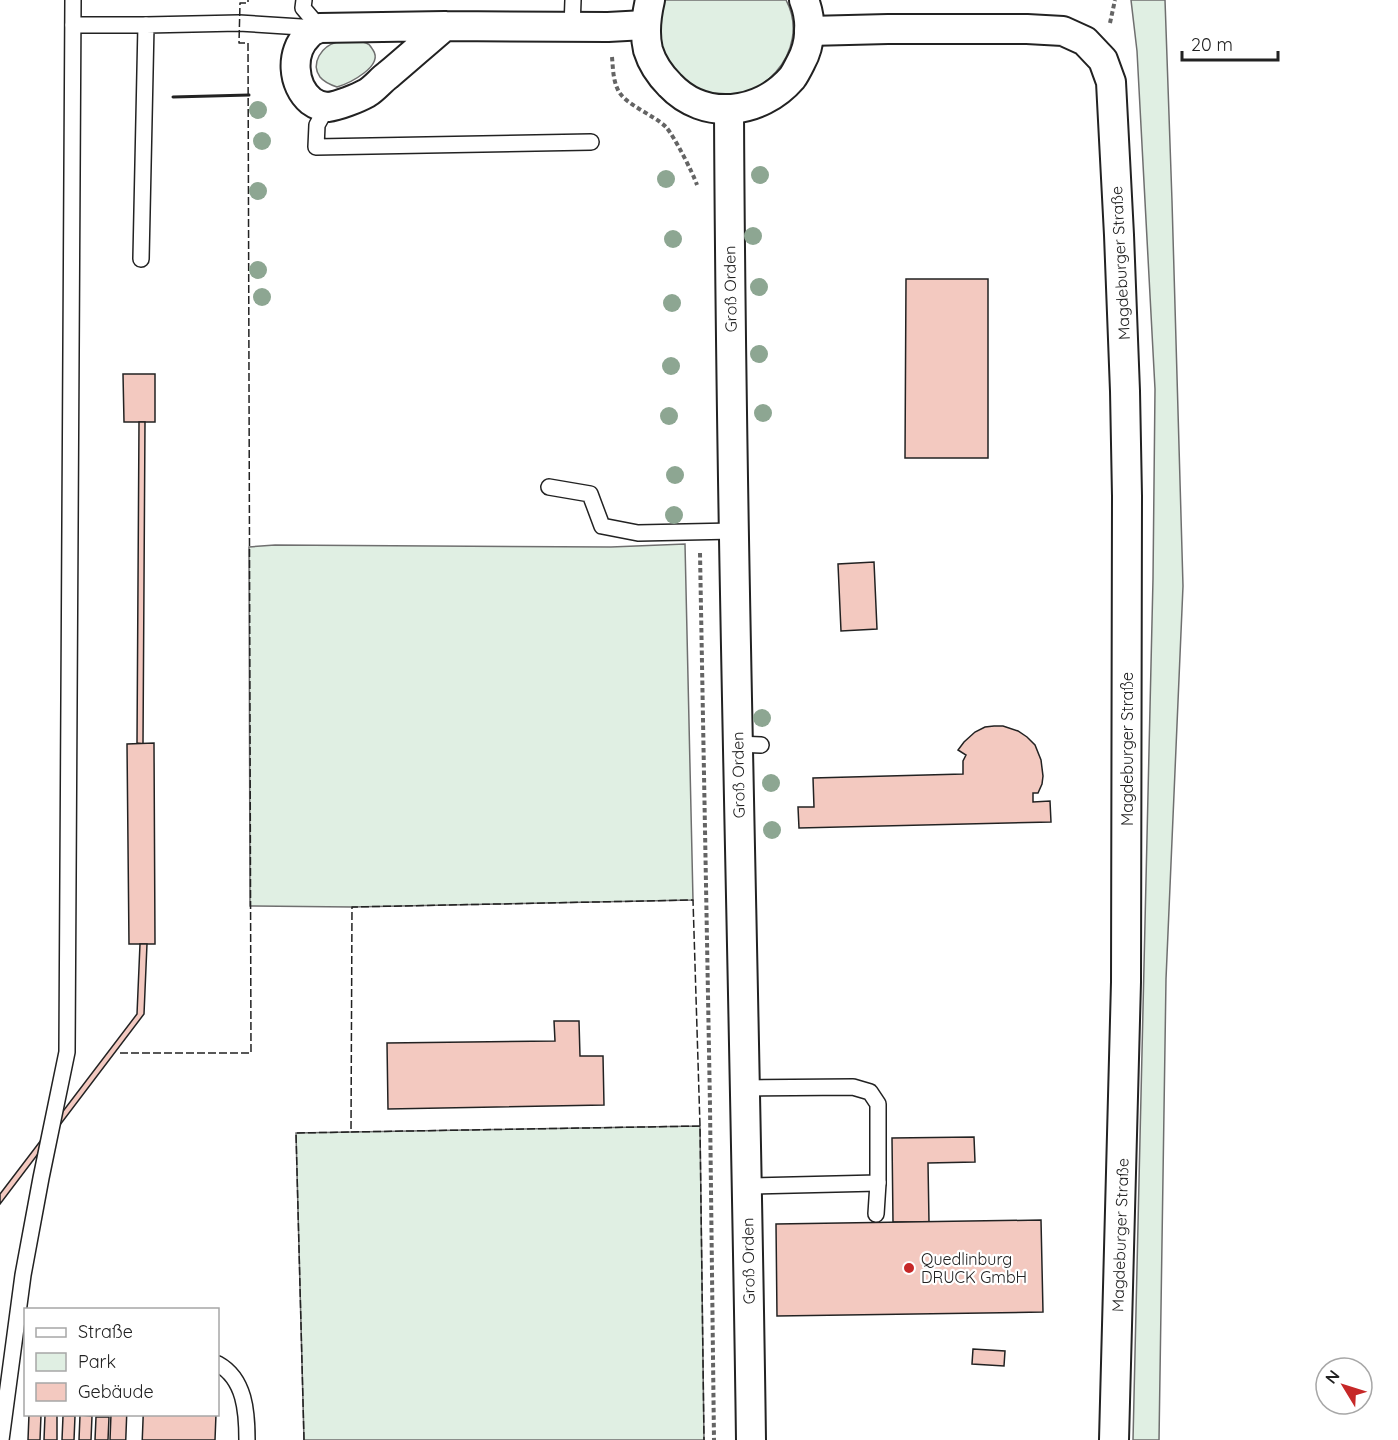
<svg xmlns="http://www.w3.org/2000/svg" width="1398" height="1440" font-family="Quicksand,sans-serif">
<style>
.green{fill:#e0efe3;stroke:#6f6f6f;stroke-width:1.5}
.building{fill:#f3c9c0;stroke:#222;stroke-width:1.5}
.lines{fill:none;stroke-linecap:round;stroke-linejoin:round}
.service-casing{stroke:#222;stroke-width:18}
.minor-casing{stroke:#222;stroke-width:32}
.path{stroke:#646464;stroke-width:4;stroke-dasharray:4.5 3;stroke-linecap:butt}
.service{stroke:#fff;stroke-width:15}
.minor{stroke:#fff;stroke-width:28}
.fence{stroke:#222;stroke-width:1.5;stroke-dasharray:8 3;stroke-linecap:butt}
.wall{stroke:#222;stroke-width:3}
.tree{fill:#8da692}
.poi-dot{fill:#c62828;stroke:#fff;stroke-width:2}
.labels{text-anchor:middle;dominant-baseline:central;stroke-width:4.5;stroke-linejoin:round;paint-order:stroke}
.street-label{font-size:16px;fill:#222;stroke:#fff}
.poi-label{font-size:16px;fill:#222;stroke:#fff;text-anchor:start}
</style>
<rect width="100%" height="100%" fill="#fff"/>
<g class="green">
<path d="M664,0H786C813,51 759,110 705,93C697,90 687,86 681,80C677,76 674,70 671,65C668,61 665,58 663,54C660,48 658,25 659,18C659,12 662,5 664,0Z"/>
<polygon points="1131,0 1165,0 1172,201 1183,586 1166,979 1159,1440 1133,1440 1153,579 1155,389 1137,51"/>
<path d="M337,42C345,42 358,40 366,43C370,44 371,47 373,50C384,66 350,83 337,87C331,85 324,82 320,77C310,63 322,46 337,42Z"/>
<polygon points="685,544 693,900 352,907 250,906 249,547 275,545 611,547"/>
<polygon points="700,1126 704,1440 304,1440 296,1133"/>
</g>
<g class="building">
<polygon points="906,279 988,279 988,458 905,458"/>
<polygon points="123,374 155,374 155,422 124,422"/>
<polygon points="139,422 145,422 143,744 137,743"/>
<polygon points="874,562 877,629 841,631 838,564"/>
<polygon points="994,726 1003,726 1018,731 1027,737 1035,745 1041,760 1043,776 1042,784 1038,793 1033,793 1033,802 1050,801 1051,822 799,828 798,807 814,807 813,778 963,774 963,761 966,755 958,750 964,742 975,732 985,727"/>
<polygon points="154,743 155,944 129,944 127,744"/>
<polygon points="140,944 147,944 144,1014 0,1204 0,1194 137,1014"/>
<polygon points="554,1021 579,1021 580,1056 603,1056 604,1105 388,1109 387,1043 555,1041"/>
<polygon points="974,1137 975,1162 928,1163 929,1222 893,1222 892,1138"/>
<polygon points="1041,1220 1043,1312 777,1316 776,1224"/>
<polygon points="973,1349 1005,1351 1004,1366 972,1364"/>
<polygon points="29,1414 41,1415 40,1440 28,1440"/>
<polygon points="111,1414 216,1414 215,1440 110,1440"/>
<polygon points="45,1415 57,1415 57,1440 44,1440"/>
<polygon points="80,1415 92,1416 91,1440 79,1440"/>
<polygon points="63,1416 75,1416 74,1440 62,1440"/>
<polygon points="96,1417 109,1417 108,1440 95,1440"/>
</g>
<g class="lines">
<defs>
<g id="service">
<polyline points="304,0 303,8 320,28"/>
<polyline points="73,25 146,25"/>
<polyline points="572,28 573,0"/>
<polyline points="327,107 317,125 316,147 591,142"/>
<polyline points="141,259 146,25 239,23 317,28"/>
<polyline points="549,487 590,494 602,526 638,533 734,531"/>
<polyline points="737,744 761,745"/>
<polyline points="745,1088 853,1087 870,1092 878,1104 878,1183 748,1186"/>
<polyline points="876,1214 878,1183"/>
<path d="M218,1364C245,1379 247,1412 247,1440"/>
<polyline points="1,1440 23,1275 41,1178 67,1052 73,0"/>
<polyline points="134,1440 135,1414"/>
</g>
<g id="minor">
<path d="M650,0C646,17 644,33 648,50C652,63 660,75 670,85C704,121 760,115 792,78C795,74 798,68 801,62C811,44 812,20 804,0"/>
<path d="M445,26C426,42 407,59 388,75C381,80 375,88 367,93C358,98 338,106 328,107C322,107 315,104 311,101C292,85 290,52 308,35C311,31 315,30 320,28L445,26L608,27L645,25"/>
<polyline points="809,31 888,29 1027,29 1063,31 1085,41 1103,60 1111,82 1119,235 1125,391 1127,496 1126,982 1114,1440"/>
<path d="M729,110C731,553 745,997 751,1440"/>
</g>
</defs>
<use href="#service" class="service-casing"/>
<use href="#minor" class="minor-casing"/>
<g class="path">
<polyline points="1110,23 1115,0"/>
<path d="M612,57C613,68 613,80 618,90C624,104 654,115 666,127C674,136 693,173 697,185"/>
<polyline points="700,553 710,1106 714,1440"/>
</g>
<use href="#service" class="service"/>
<use href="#minor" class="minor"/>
<g class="fence">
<polyline points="120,1053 251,1053 248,43 239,43 240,3 248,3 248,0"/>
<polyline points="700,1126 351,1132 352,907 693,900 700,1126 704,1440"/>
<polyline points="304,1440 296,1133 351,1132"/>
</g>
<polyline class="wall" points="173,97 249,95"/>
</g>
<g class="tree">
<circle cx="258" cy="110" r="9"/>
<circle cx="262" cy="141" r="9"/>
<circle cx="760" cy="175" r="9"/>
<circle cx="666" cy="179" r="9"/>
<circle cx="258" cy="191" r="9"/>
<circle cx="753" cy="236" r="9"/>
<circle cx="673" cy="239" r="9"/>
<circle cx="258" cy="270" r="9"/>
<circle cx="759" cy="287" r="9"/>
<circle cx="262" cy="297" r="9"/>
<circle cx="672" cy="303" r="9"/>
<circle cx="759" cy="354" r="9"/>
<circle cx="671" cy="366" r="9"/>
<circle cx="763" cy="413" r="9"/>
<circle cx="669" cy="416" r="9"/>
<circle cx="675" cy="475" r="9"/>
<circle cx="674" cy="515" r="9"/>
<circle cx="762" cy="718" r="9"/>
<circle cx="771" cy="783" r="9"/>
<circle cx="772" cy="830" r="9"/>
</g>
<circle class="poi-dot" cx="909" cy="1268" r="6"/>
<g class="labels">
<g class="street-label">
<text transform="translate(1120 263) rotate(-93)">Magdeburger Straße</text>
<text transform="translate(730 289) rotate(-91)">Groß Orden</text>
<text transform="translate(1127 749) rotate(-90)">Magdeburger Straße</text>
<text transform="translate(738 775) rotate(-91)">Groß Orden</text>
<text transform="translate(1120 1235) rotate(-88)">Magdeburger Straße</text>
<text transform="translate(748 1261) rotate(-91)">Groß Orden</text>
</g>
<g class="poi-label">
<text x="921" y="1259">Quedlinburg<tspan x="921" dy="18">DRUCK GmbH</tspan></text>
</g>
</g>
<rect x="24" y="1308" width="195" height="108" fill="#ffffff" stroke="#a7a7a7" stroke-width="1.5"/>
<rect x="36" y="1328" width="30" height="9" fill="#ffffff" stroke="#a7a7a7" stroke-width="1.5"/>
<text x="78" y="1338" font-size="18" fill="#222222">Straße</text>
<rect x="36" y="1353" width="30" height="18" fill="#e0efe3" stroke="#a7a7a7" stroke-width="1.5"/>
<text x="78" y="1368" font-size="18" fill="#222222">Park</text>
<rect x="36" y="1383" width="30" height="18" fill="#f3c9c0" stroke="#a7a7a7" stroke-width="1.5"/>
<text x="78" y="1398" font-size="18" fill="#222222">Gebäude</text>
<g transform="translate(1344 1386) rotate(308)"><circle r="28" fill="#ffffff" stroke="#a7a7a7" stroke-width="1.5"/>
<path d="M0-4.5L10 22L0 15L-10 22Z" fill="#c62828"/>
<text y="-9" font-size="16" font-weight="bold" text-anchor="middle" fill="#222222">N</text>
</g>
<path d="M1182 51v9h96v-9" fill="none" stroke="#222222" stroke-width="3"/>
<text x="1191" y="51" font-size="18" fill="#222222" stroke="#ffffff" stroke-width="4.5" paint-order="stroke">20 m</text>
</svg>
